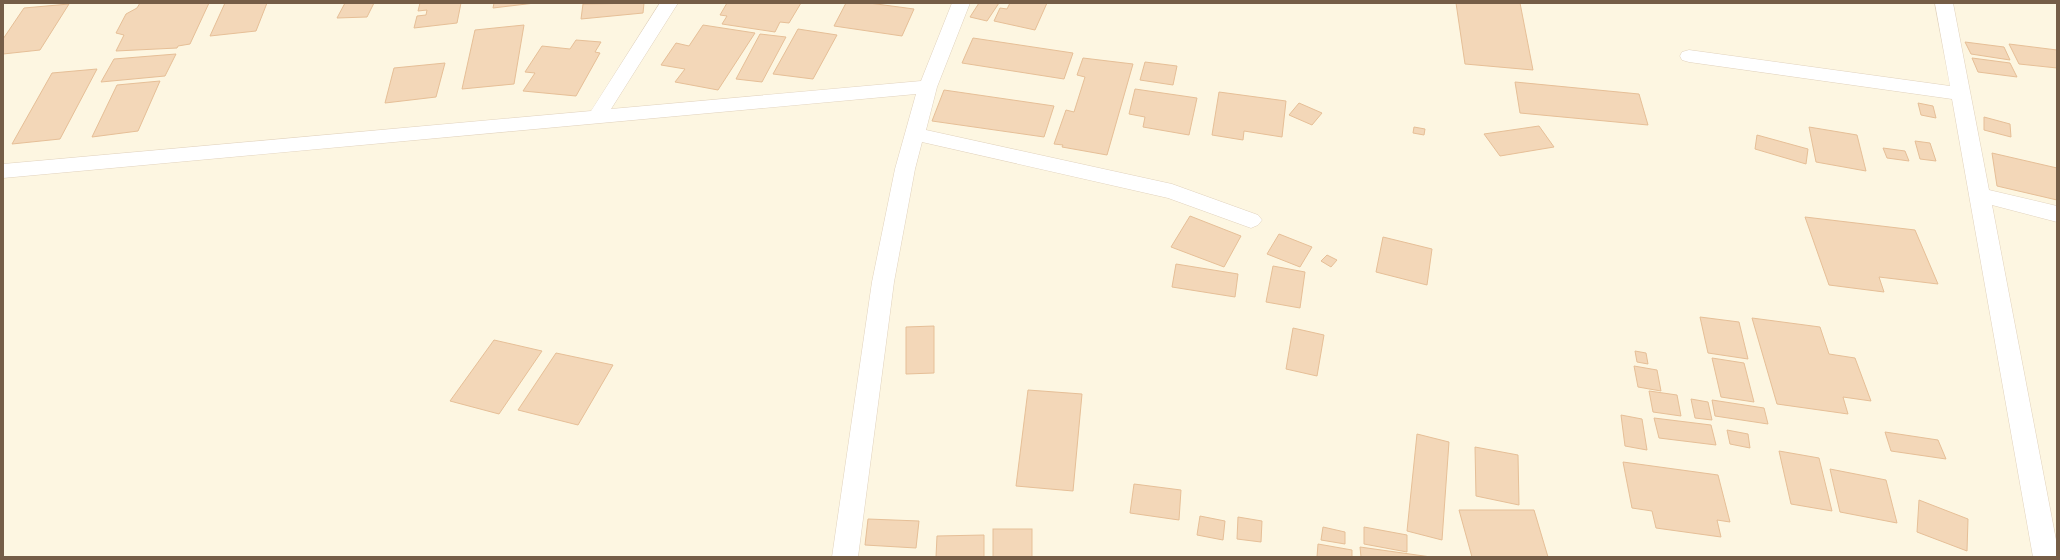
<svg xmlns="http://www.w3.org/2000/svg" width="2060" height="560" font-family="Ubuntu,sans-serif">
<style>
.building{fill:#f3d7b8;stroke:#e6bf97}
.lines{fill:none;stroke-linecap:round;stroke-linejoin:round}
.minor-casing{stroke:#e1d2bd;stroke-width:1}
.minor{fill:#fff;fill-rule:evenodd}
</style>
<rect width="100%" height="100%" fill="#fdf6e1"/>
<g class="building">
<polygon points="140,3 209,3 190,44 178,46 177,48 116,51 124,35 116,33 126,14 137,8"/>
<polygon points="225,3 267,3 256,31 210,36"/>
<polygon points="345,3 374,3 367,17 337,18"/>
<polygon points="420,3 461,3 457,23 414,28 417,16 426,15 427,10 418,11"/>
<polygon points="494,3 535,3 493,8"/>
<polygon points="644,3 643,13 581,19 583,4"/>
<polygon points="727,3 801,3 789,23 780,22 775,32 722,24 727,16 720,15"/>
<polygon points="846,3 869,3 914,9 902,36 834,26"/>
<polygon points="979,3 999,3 987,21 970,17"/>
<polygon points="1010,3 1047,3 1035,30 994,21 1000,8 1007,9"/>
<polygon points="1456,3 1520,3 1533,70 1465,64"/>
<polygon points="69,4 40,50 3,54 3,39 24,8"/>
<polygon points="524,25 514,84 462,89 475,30"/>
<polygon points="703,25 755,33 718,90 675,82 685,69 661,65 676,43 689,46"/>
<polygon points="798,29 837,35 813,79 773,74"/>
<polygon points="760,34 786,37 762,82 736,79"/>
<polygon points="973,38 1073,53 1064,79 962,63"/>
<polygon points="576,40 601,42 595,52 600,53 576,96 523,91 535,73 525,72 542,46 570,49"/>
<polygon points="1965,42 2004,47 2010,60 1971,54"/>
<polygon points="2009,44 2057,50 2057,68 2019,64"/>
<polygon points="176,54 165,76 101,82 114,59"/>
<polygon points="1083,58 1133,64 1107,155 1062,147 1063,145 1054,144 1066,110 1074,112 1085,77 1077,75"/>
<polygon points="1972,58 2010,63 2017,77 1978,72"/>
<polygon points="1145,62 1177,66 1173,85 1140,80"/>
<polygon points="445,63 436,97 385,103 394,68"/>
<polygon points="97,69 60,139 12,144 52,73"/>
<polygon points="160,81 138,131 92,137 117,85"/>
<polygon points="1515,82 1639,94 1648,125 1520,113"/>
<polygon points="1135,89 1197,98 1189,135 1143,127 1145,117 1129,114"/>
<polygon points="944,90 1054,106 1044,137 932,121"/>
<polygon points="1219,92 1286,101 1282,137 1244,131 1243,140 1212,135"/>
<polygon points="1299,103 1322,113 1312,125 1289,115"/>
<polygon points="1918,103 1933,106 1936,118 1921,115"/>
<polygon points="1984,117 2010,124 2011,137 1984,130"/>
<polygon points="1539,126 1554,147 1500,156 1484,134"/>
<polygon points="1414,127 1425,129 1424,135 1413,133"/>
<polygon points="1809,127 1857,135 1866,171 1816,162"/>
<polygon points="1757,135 1808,149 1806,164 1755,149"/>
<polygon points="1915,141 1930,143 1936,161 1920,159"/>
<polygon points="1883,148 1905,151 1909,161 1887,158"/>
<polygon points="1992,153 2057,168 2057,200 1997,186"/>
<polygon points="1190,216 1241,236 1224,267 1171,247"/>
<polygon points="1805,217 1915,230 1938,284 1879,277 1884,292 1829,285"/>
<polygon points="1279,234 1312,247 1300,267 1267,254"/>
<polygon points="1383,237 1432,249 1427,285 1376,272"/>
<polygon points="1327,255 1337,260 1331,267 1321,261"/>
<polygon points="1176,264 1238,274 1235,297 1172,287"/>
<polygon points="1273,266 1305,272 1300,308 1266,302"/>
<polygon points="1700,317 1739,322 1748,359 1708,353"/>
<polygon points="1752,318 1820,327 1829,354 1855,358 1871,401 1843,397 1848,414 1777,404"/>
<polygon points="934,326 934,373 906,374 906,327"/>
<polygon points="1293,328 1324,335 1317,376 1286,369"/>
<polygon points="494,340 542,351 499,414 450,401"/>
<polygon points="1635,351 1646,353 1648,364 1637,362"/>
<polygon points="556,353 613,365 578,425 518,410"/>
<polygon points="1712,358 1744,363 1754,402 1721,397"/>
<polygon points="1634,366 1657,370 1661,391 1638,387"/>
<polygon points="1028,390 1082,394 1073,491 1016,486"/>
<polygon points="1649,391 1677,395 1681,416 1653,412"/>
<polygon points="1691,399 1708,402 1712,420 1695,418"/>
<polygon points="1712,400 1764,408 1768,424 1715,416"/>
<polygon points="1621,415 1642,419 1647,450 1625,446"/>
<polygon points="1654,418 1711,425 1716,445 1659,438"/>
<polygon points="1727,430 1748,434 1750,448 1730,444"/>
<polygon points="1885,432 1938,440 1946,459 1891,451"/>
<polygon points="1417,434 1449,442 1442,540 1407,531"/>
<polygon points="1475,447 1518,455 1519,505 1476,496"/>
<polygon points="1779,451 1819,458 1832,511 1791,504"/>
<polygon points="1623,462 1718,475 1730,522 1717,520 1721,537 1656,528 1652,511 1632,508"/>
<polygon points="1830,469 1886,480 1897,523 1840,512"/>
<polygon points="1134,484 1181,490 1179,520 1130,513"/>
<polygon points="1919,500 1968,519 1967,551 1917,532"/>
<polygon points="1459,510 1534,510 1548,557 1472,557"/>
<polygon points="1200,516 1225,521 1223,540 1197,535"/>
<polygon points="1238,517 1262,521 1261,542 1237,539"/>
<polygon points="868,519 919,521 916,548 865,545"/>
<polygon points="1323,527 1345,532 1345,544 1321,540"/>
<polygon points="1364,527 1407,535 1407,552 1364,544"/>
<rect x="993" y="529" width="39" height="28"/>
<polygon points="984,535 984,557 936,557 937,536"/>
<polygon points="1318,544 1352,550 1352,557 1317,557"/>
<polygon points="1360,547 1431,557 1361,557"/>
</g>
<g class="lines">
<defs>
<g id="minor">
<polygon points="660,3 678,3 611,109 921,81 952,3 970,3 937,87 926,130 1172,184 1258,215 1262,220 1258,225 1251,228 1168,198 922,142 915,169 894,282 858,557 832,557 872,282 895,169 916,94 3,178 3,164 591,111"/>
<polygon points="1935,3 1953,3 1989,190 2057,206 2057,222 1992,205 2057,545 2057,557 2033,557 1952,99 1689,62 1682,60 1680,56 1682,52 1689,50 1950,86"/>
</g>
</defs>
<use href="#minor" class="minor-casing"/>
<use href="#minor" class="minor"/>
</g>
<rect width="2060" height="560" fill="none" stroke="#755d47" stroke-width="8"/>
</svg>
